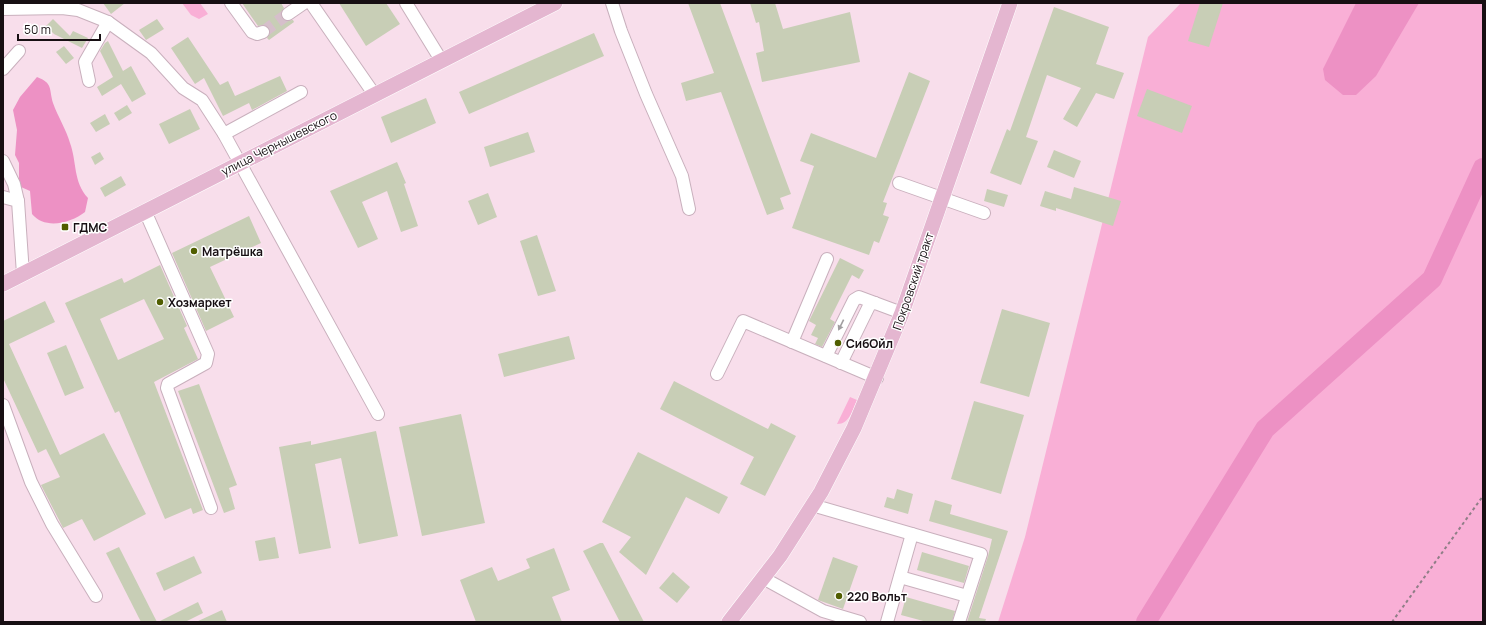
<svg xmlns="http://www.w3.org/2000/svg" width="1486" height="625" font-family="Manrope,sans-serif">
<style>
.green{fill:#f9afd6}
.water{fill:#ed91c4}
.lines{fill:none;stroke-linecap:round;stroke-linejoin:round}
.river{stroke:#ed91c4;stroke-width:20}
.building{fill:#c8ceb6;fill-rule:evenodd}
.minor-tunnel{stroke:#d6bfcb;stroke-width:12;stroke-dasharray:12 6;stroke-linecap:butt}
.minor-casing{stroke:#c9b0bd;stroke-width:14}
.major-casing{stroke:#fff;stroke-width:16}
.path{stroke:#907e87;stroke-width:2;stroke-dasharray:3 3;stroke-linecap:butt}
.minor{stroke:#fff;stroke-width:12}
.major{stroke:#e4b6d0;stroke-width:15}
.oneway{fill:#a29fa1}
.poi-dot{fill:#505e00;stroke:#fff;stroke-width:1.5}
.labels{text-anchor:middle;dominant-baseline:central;stroke-width:3;stroke-linejoin:round;paint-order:stroke}
.street-label{font-size:12px;fill:#170f13;stroke:#fff}
.poi-label{font-size:12px;font-weight:bold;fill:#170f13;stroke:#fff;text-anchor:start}
</style>
<rect width="100%" height="100%" fill="#f8deeb"/>
<g class="green">
<polygon points="182,3 200,3 208,14 199,19 191,15"/>
<polygon points="1181,3 1483,3 1483,622 998,622 1025,537 1148,37"/>
<path d="M850,397L857,400C852,410 850,424 837,424Z"/>
</g>
<g class="water">
<polygon points="1356,3 1419,3 1376,76 1356,95 1343,95 1325,80 1323,69"/>
<path d="M37,77C53,83 49,89 53,103C58,117 66,129 70,143C77,162 73,182 88,198L85,212C71,223 45,230 32,214L30,191L21,187L19,183V163L15,155L17,130L13,110L20,97Z"/>
</g>
<g class="lines">
<polyline class="river" points="1146,622 1265,429 1432,279 1483,168"/>
</g>
<g class="building">
<polygon points="103,3 125,3 111,14"/>
<polygon points="242,3 281,3 284,8 281,14 282,19 285,21 293,20 294,22 269,40 267,38 270,33 268,27 264,25 258,26"/>
<polygon points="339,3 386,3 400,24 366,46"/>
<polygon points="688,3 720,3 791,194 780,198 784,209 767,215 721,92 686,101 681,83 714,73"/>
<polygon points="750,3 775,3 783,29 850,12 860,62 762,82 756,53 764,51 759,22 756,23"/>
<polygon points="1200,3 1223,3 1209,47 1188,41"/>
<polygon points="1054,7 1109,27 1096,64 1124,73 1114,99 1096,93 1077,127 1063,119 1081,88 1047,75 1026,137 1038,141 1021,185 990,173 1007,129 1010,131"/>
<polygon points="53,19 70,36 73,31 88,38 82,48 54,34 46,26"/>
<polygon points="157,19 164,29 146,40 139,30"/>
<polygon points="594,33 604,56 469,114 459,92"/>
<polygon points="188,37 220,85 228,81 235,96 280,76 287,91 252,110 249,103 223,116 204,78 195,84 171,48"/>
<polygon points="108,41 123,71 131,66 146,94 132,102 121,84 102,96 97,87 113,77 100,51 105,43"/>
<polygon points="64,46 74,58 66,64 56,52"/>
<polygon points="909,72 930,81 883,202 887,203 883,215 889,217 879,243 874,241 869,255 792,228 814,166 800,161 811,133 876,158"/>
<polygon points="1147,89 1192,106 1182,133 1137,116"/>
<polygon points="426,98 436,123 391,143 381,117"/>
<polygon points="127,105 132,113 119,121 114,113"/>
<polygon points="190,109 200,129 169,144 159,124"/>
<polygon points="105,114 110,124 96,132 90,123"/>
<polygon points="528,132 535,152 490,167 484,147"/>
<polygon points="1054,150 1081,161 1074,178 1047,167"/>
<polygon points="100,152 104,159 95,165 91,157"/>
<polygon points="397,162 406,183 404,184 418,226 401,232 387,191 362,202 378,239 358,248 330,191"/>
<polygon points="121,176 126,185 105,197 100,188"/>
<polygon points="1074,187 1121,201 1113,226 1056,208 1056,211 1040,206 1045,191 1071,199"/>
<polygon points="987,189 1008,195 1004,207 984,201"/>
<polygon points="488,193 497,217 478,225 468,201"/>
<polygon points="249,216 261,243 210,267 234,317 206,331 172,253"/>
<polygon points="537,235 556,291 538,296 520,241"/>
<polygon points="840,258 864,270 859,279 852,275 830,319 835,322 822,347 815,344 818,338 811,335 816,325 809,321"/>
<path d="M160,265L187,326L184,328L198,359L154,382L203,510L193,514L191,508L165,519L119,411L115,413L65,303L122,278L124,283ZM144,299L164,339L118,360L100,319Z"/>
<polygon points="45,301 55,322 9,344 60,455 104,433 146,514 94,541 82,519 63,528 59,520 41,485 60,477 46,449 38,453 3,378 3,321"/>
<polygon points="1002,309 1050,323 1029,397 980,383"/>
<polygon points="569,336 575,359 504,377 498,354"/>
<polygon points="66,345 84,388 65,396 47,353"/>
<polygon points="674,381 768,429 771,423 796,436 765,496 740,484 754,457 660,409"/>
<polygon points="199,384 237,485 229,488 235,509 224,513 178,391"/>
<polygon points="974,401 1024,415 1001,494 951,479"/>
<polygon points="461,414 485,523 422,536 399,427"/>
<polygon points="376,431 398,536 359,544 341,458 315,464 331,548 299,554 279,447 311,441 311,445"/>
<polygon points="638,452 728,497 719,514 686,497 646,575 619,552 631,537 602,522"/>
<polygon points="897,489 913,494 908,514 884,507 887,497 894,499"/>
<polygon points="935,500 952,505 950,514 1008,531 979,618 986,619 985,622 967,622 988,556 992,539 929,521"/>
<polygon points="275,537 279,558 259,561 255,541"/>
<polygon points="600,543 603,543 644,622 620,622 583,551"/>
<polygon points="119,547 157,622 141,622 106,553"/>
<polygon points="554,548 570,590 552,597 562,622 476,622 460,580 492,567 498,581 530,568 526,559"/>
<polygon points="922,552 969,566 964,583 917,570"/>
<polygon points="194,556 202,573 164,591 156,573"/>
<polygon points="833,557 858,566 843,609 818,600"/>
<polygon points="673,572 690,587 677,603 659,588"/>
<polygon points="906,597 955,611 952,622 927,622 901,615"/>
<polygon points="198,602 203,613 185,622 158,622"/>
<polygon points="222,610 227,622 196,622"/>
</g>
<g class="lines">
<polyline class="minor-tunnel" points="263,32 288,14"/>
<defs>
<g id="minor">
<polyline points="231,3 252,32 257,34 263,32"/>
<polyline points="311,3 374,94"/>
<polyline points="406,3 441,60"/>
<polyline points="612,3 621,31 646,94 682,176 689,209"/>
<polyline points="3,9 62,8 78,10 108,22 151,53 183,88 202,100 224,134 378,414"/>
<polyline points="288,14 304,3"/>
<polyline points="3,69 19,51"/>
<polyline points="89,81 85,62 108,22"/>
<polyline points="224,134 301,92"/>
<polyline points="3,161 14,184 18,201"/>
<polyline points="899,183 984,213"/>
<polyline points="3,197 18,201 23,274"/>
<polyline points="145,211 208,354 206,363 168,384 167,388 211,508"/>
<polyline points="792,342 827,259"/>
<polyline points="826,356 854,300 859,297 902,313"/>
<polyline points="841,363 870,304 875,303"/>
<polyline points="717,374 743,321 877,378"/>
<polyline points="3,405 31,482 52,524 96,596"/>
<polyline points="812,505 981,554 959,622"/>
<polyline points="900,577 967,596"/>
<polyline points="763,578 823,611 860,622"/>
<polyline points="887,622 912,534"/>
</g>
<g id="major">
<polyline points="3,284 555,3"/>
<polyline points="729,622 780,556 821,492 854,428 902,313 1010,3"/>
</g>
</defs>
<use href="#minor" class="minor-casing"/>
<use href="#major" class="major-casing"/>
<polyline class="path" points="1392,622 1483,496"/>
<use href="#minor" class="minor"/>
<use href="#major" class="major"/>
</g>
<defs><path id="oneway-solid" d="M-6-.8H1V-3.2L6.5 0L1 3.2V.8H-6Z"/></defs>
<use class="oneway" href="#oneway-solid" transform="translate(841 325) rotate(116)"/>
<g class="poi-dot">
<rect x="61" y="223" width="8" height="8" rx="2"/>
<circle cx="194" cy="251" r="4"/>
<circle cx="160" cy="302" r="4"/>
<circle cx="838" cy="343" r="4"/>
<circle cx="839" cy="596" r="4"/>
</g>
<g class="labels">
<g class="street-label">
<text transform="translate(279 143) rotate(-27)">улица Чернышевского</text>
<text transform="translate(913 281) rotate(-71)">Покровский тракт</text>
</g>
<g class="poi-label">
<text x="73" y="227">ГДМС</text>
<text x="202" y="251">Матрёшка</text>
<text x="168" y="302">Хозмаркет</text>
<text x="846" y="343">СибОйл</text>
<text x="847" y="596">220 Вольт</text>
</g>
</g>
<rect width="1486" height="625" fill="none" stroke="#170f13" stroke-width="8"/>
<path d="M18 34v6h82v-6" fill="none" stroke="#170f13" stroke-width="2"/>
<text x="24" y="34" font-size="12" fill="#170f13" stroke="#ffffff" stroke-width="3" paint-order="stroke">50 m</text>
</svg>
